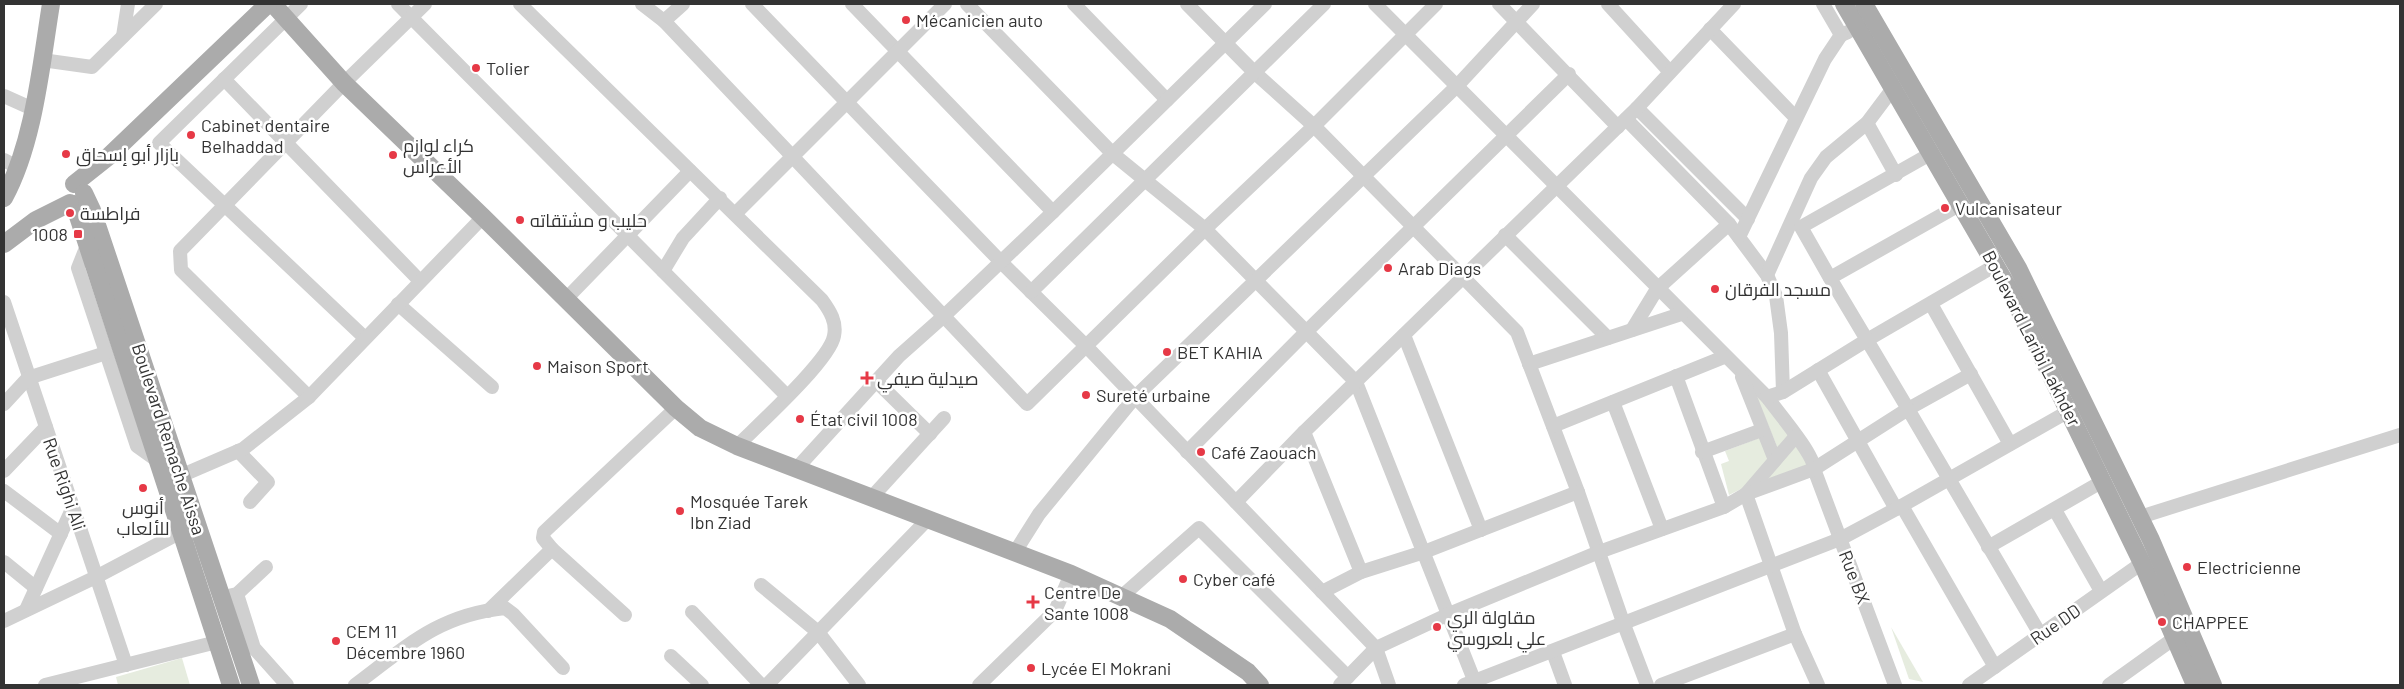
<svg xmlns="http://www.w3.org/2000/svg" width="2404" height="689" font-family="Barlow,Cairo,sans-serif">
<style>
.green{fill:#e6ecdf}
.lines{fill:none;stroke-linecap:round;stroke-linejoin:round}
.minor{stroke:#d0d0d0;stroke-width:14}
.major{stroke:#ababab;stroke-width:18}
.poi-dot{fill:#e63946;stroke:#fff;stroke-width:2}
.labels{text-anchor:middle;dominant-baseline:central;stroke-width:5;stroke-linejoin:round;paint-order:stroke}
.poi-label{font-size:18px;fill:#333;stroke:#fff;text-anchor:start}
.street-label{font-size:18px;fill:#333;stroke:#fff}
</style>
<rect width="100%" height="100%" fill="#fff"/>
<g class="green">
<polygon points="1757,394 1794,435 1778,449 1756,396"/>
<polygon points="1762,437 1772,458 1743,488 1729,495 1721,464 1729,461 1725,451"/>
<polygon points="1796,444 1812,466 1762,485"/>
<polygon points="1891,627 1923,682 1909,679"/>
<polygon points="182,658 190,685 118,685 116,677"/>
</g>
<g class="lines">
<g class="minor">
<polyline points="301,4 159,143 365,338"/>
<polyline points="398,4 787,396"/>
<path d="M520,4L822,300C830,311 837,322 834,336C830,360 758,425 737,446"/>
<polyline points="642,4 664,21 1027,404 1205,229 1314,126 1436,4"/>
<polyline points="752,4 1001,262 1086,346 1376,648 1389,685"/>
<polyline points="852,4 1053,212"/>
<polyline points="967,4 1113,154 1205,229 1356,382 1476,685"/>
<polyline points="1074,4 1167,100"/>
<polyline points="1187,4 1254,72 1314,126 1517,332 1578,492 1623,622 1647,685"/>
<path d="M1375,4L1767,397C1777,411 1815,455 1814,469L1895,685"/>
<polyline points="1499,4 1618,127"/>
<polyline points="1608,4 1670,72"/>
<polyline points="1823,4 1841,35 1848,32"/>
<polyline points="664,21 683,4"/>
<polyline points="1710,29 1796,118"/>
<polyline points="123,36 128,4"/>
<polyline points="42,60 92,67 156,4"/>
<polyline points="224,79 420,281"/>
<polyline points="4,96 33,109"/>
<polyline points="1637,108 1748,219"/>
<polyline points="1626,119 1729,224 1767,275 1776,296 1781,333 1783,392"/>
<polyline points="1867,123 1896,175"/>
<polyline points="4,160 17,167"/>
<polyline points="735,214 945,4"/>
<polyline points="1505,235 1608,338"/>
<polyline points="1739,237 1825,59 1841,35"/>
<polyline points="88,243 78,268 137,446 158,461"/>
<polyline points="663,271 683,238 720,198"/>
<polyline points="1767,275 1811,178 1826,157 1867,123 1894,87"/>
<polyline points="1830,278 1801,227 1932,153"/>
<polyline points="1031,292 1324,4"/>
<polyline points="566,299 690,171"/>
<polyline points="4,302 126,665"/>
<polyline points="398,304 492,387"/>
<polyline points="1931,304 2010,444"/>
<polyline points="1632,330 1657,289 1729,224"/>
<polyline points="1404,335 1481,530"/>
<polyline points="1529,364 1681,314"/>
<polyline points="1818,370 1896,509"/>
<polyline points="1971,374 1908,409 1867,340 1996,265"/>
<polyline points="1676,376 1724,507"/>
<polyline points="1742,377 1775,460"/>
<polyline points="876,381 930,434"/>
<polyline points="309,397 181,270 180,251 344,83 425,4"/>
<polyline points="1767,397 1783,392 1867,340 1830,278 1961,204"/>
<polyline points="1613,402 1662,529"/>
<polyline points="4,404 28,378 106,353"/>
<polyline points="1553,426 1724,357"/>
<polyline points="1796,436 1746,494 1795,634 1818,685"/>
<polyline points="238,451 268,482 250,502"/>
<polyline points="1187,452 1306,332 1569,74"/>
<polyline points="1702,452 1762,430"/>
<polyline points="797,468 899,356 944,316 1053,212 1265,4"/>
<polyline points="4,471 46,427"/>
<polyline points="171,480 243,449 309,397 483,217"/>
<polyline points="4,491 61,534"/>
<polyline points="872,497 944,418"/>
<polyline points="1236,502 1304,432"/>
<polyline points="1902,506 1995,667"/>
<polyline points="2055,510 2101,591"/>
<polyline points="2140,517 2400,435"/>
<polyline points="1988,547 2103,481"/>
<polyline points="552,549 543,538 544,532 676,408"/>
<polyline points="1015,552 1039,514 1135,397 1456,87 1533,4"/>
<polyline points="4,562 36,588"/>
<polyline points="1361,572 1304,432 1637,108 1734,4"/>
<polyline points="761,585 818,632 859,685"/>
<polyline points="1322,592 1361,572 1424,552 1578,492"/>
<polyline points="237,594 254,648 287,685"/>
<polyline points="228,596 237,594 266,567"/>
<polyline points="1121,597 1199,528 1348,677"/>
<polyline points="26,610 73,507"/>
<polyline points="488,611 552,549 625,615"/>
<polyline points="692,612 761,685"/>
<polyline points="4,621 96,577 181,532"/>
<polyline points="1553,652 1565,685"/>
<polyline points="671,656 702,685"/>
<polyline points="45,685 217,642"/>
<path d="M355,685C406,647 438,615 505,608L513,614L563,668"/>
<polyline points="767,685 928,519"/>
<polyline points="979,685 1055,611 1071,574"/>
<polyline points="1340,685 1376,648 1449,614 1599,552 1724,507 1746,494 1814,469 1908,409 2040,634"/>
<polyline points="1464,685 1840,539 1896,509 2069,411"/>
<polyline points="1661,685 1795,634"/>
<polyline points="1969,685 2142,563"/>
<polyline points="2109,685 2176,637"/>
</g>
<g class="major">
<polyline points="273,4 344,83 483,217 676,408 700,428 737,446 1071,574 1170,619 1248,672 1260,685"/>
<polyline points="1844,4 2008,287 2142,563 2195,685"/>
<polyline points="1864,4 2018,268 2151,540 2213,685"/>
<polyline points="74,184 108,157 268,4"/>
<polyline points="84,193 92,210 251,685"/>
<path d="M4,198C34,143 41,65 51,4"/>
<polyline points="74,204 231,685"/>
<polyline points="4,244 36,220 70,203"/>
</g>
</g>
<g class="poi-dot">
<circle cx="906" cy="20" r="5"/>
<circle cx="476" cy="68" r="5"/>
<circle cx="191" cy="135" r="5"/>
<circle cx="66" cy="154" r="5"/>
<circle cx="393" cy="155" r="5"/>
<circle cx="1945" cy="208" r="5"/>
<circle cx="70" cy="213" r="5"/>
<circle cx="520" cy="220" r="5"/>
<rect x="73" y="229" width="10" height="10" rx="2.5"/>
<circle cx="1388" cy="268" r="5"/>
<circle cx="1715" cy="289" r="5"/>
<circle cx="1167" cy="352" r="5"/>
<circle cx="537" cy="366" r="5"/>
<path d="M864.5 370.5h5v5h5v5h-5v5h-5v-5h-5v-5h5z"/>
<circle cx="1086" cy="395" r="5"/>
<circle cx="800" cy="419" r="5"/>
<circle cx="1201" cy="452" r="5"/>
<circle cx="143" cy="488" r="5"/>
<circle cx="680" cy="511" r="5"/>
<circle cx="2187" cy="567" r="5"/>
<circle cx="1183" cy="579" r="5"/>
<path d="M1030.5 594.5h5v5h5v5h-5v5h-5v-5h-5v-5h5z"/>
<circle cx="2162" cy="622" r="5"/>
<circle cx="1437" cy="627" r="5"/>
<circle cx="336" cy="641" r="5"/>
<circle cx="1031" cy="668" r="5"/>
</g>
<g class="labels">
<g class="poi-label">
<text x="916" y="20">Mécanicien auto</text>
<text x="486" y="68">Tolier</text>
<text x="201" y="125">Cabinet dentaire<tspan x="201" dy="21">Belhaddad</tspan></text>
<text x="403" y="145">كراء لوازم<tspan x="403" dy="21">الأعراس</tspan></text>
<text x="76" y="154">بازار أبو إسحاق</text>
<text x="1955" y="208">Vulcanisateur</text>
<text x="80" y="213">فراطسة</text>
<text x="530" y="220">حليب و مشتقاته</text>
<text x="68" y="234" text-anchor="end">1008</text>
<text x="1398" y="268">Arab Diags</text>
<text x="1725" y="289">مسجد الفرقان</text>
<text x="1177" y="352">BET KAHIA</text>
<text x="547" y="366">Maison Sport</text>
<text x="877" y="378">صيدلية صيفي</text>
<text x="1096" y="395">Sureté urbaine</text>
<text x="810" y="419">État civil 1008</text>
<text x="1211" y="452">Café Zaouach</text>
<text x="690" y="501">Mosquée Tarek<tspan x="690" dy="21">Ibn Ziad</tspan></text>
<text x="143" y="507" text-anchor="middle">أنوس<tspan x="143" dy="21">للألعاب</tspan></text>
<text x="2197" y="567">Electricienne</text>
<text x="1193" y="579">Cyber café</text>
<text x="1044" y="592">Centre De<tspan x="1044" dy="21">Sante 1008</tspan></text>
<text x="1447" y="617">مقاولة الري<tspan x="1447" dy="21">علي بلعروسي</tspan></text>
<text x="2172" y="622">CHAPPEE</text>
<text x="346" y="631">CEM 11<tspan x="346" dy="21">Décembre 1960</tspan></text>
<text x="1041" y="668">Lycée El Mokrani</text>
</g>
<g class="street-label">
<text transform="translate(2032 338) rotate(63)">Boulevard Laribi Lakhder</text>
<text transform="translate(169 439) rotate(72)">Boulevard Remache Aissa</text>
<text transform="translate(65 484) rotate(71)">Rue Righi Ali</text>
<text transform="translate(1855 577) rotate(69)">Rue BX</text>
<text transform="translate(2055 624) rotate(-35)">Rue DD</text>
</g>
</g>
<rect width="2404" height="689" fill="none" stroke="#333333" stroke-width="10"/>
</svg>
